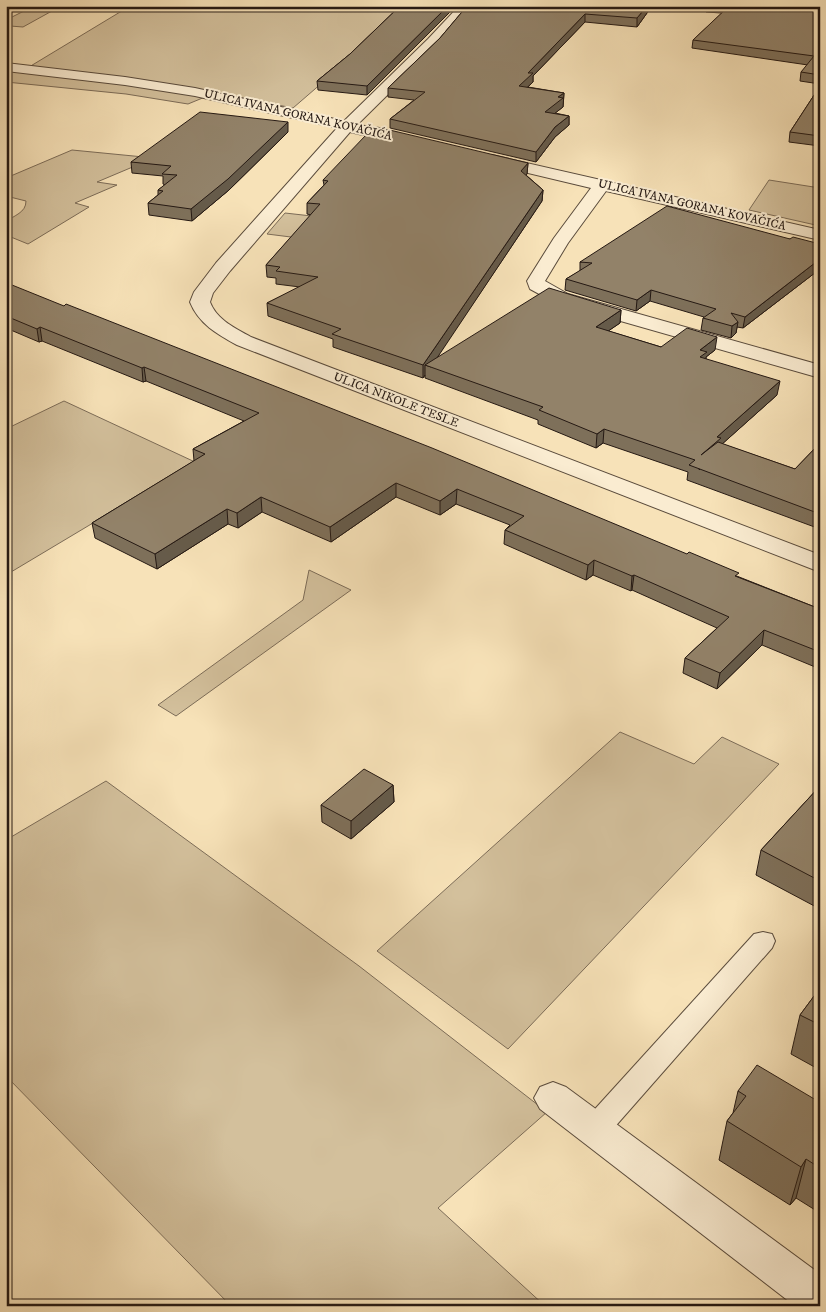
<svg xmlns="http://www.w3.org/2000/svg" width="826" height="1312" font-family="'IM FELL DW Pica',serif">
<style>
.green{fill:#d3c09c;stroke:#7c6c58}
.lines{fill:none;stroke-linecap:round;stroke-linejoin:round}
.lane-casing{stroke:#5a4b3c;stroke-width:2}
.street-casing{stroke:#5a4b3c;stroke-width:2}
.lane{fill:#faecd1;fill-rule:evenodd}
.street{fill:#faecd1;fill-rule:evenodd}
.rail-casing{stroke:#251913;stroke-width:3}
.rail{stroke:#faecd1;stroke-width:2;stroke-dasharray:5.5;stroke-linecap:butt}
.wall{fill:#7e705a;stroke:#251913}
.shaded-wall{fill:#665b4a;stroke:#251913}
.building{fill:#928269;stroke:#251913}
.labels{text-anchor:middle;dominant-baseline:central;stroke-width:4;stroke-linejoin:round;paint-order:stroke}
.far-street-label{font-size:12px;fill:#251913;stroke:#faecd1}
</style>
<rect width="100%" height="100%" fill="#f7e2b8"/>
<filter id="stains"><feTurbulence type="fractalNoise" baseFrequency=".004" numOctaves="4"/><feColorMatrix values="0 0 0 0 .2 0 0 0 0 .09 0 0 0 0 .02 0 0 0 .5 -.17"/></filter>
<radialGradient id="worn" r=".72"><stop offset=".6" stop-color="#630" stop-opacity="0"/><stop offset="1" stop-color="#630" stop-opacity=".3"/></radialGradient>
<g class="green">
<polygon points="34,6 61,6 23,27 10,26 6,29 6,20"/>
<polygon points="130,6 411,6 293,108 202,90 29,67"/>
<polygon points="6,70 114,82 205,97 188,104 126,94 6,82"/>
<path d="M72,150L154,158L97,182L117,185L75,203L89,207L28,244L6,235V222C14,215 26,213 26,201L6,196V178Z"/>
<polygon points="769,180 820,188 820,226 749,210"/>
<polygon points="285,213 427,229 410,252 267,234"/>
<polygon points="64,401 195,462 6,575 6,429"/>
<polygon points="309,570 351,590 176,716 158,705 303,600"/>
<polygon points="620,732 694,764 722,737 779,764 508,1049 377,951"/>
<polygon points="106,781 359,966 547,1112 438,1208 545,1306 231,1306 6,1076 6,840"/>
</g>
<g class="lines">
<defs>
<polygon id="lane" points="763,932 772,934 775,941 772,948 605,1138 595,1141 585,1138 581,1129 585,1120 754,934"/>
<g id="street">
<path d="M459,6H472L438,45L358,124L368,127L371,130L368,133L363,135L350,132L230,271L213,293L210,302C217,320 235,328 251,337L820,555V572L237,345C217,334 199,324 190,302L194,292L216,263L337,128L195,96L125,85L6,71V63L125,77L195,88L344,121L428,39Z"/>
<polygon points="492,155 820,230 820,240 606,191 568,243 545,281 568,294 820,365 820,378 554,302 530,289 527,281 554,238 591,188 486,163 484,160 486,157"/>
<polygon points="553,1082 566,1087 820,1274 820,1306 795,1306 540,1109 534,1098 540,1087"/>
</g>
</defs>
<use href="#lane" class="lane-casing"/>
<use href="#street" class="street-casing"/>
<use href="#lane" class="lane"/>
<use href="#street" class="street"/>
<defs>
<polyline id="rail" points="6,14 21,6"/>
</defs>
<use href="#rail" class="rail-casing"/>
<use href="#rail" class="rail"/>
</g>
<g class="wall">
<polygon points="400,6 456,6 367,95 318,90 317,81 350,54"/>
<polygon points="467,6 652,6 637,27 585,22 533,76 533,82 528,87 564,93 563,107 555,113 569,116 569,125 555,137 536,162 390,128 390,119 414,100 388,97 388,88 440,38"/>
<polygon points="706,6 820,6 820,84 800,81 801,72 808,65 692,48 693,40 722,13 706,12"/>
<polygon points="820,86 820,146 789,142 790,132"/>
<polygon points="288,132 229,190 192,221 149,215 148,203 158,195 158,190 165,185 163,184 163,176 132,173 131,162"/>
<polygon points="528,163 527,174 526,175 543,190 542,201 437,357 621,310 620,323 608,331 661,347 715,350 706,357 706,359 777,395 722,444 795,469 820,443 820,529 687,480 688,472 603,443 596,448 538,424 538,420 425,378 425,375 423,378 333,347 333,339 268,316 267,303 300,287 276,284 276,278 267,277 266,265 311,215 307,214 307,203 324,185 323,180"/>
<polygon points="790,239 820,244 820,269 743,328 737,327 736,333 731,338 701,330 703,318 704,317 650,301 636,311 565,290 566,279 580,271 580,262"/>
<polygon points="6,287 820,609 820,669 762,645 717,689 683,673 685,658 717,628 632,590 631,591 593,575 586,580 504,544 505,530 510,525 456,504 440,515 396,497 331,542 262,512 238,528 228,524 157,569 95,538 92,523 194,461 193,449 244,421 146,381 143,382 42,341 39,342 6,328"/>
<polygon points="393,785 394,802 351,839 322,822 321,805"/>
<polygon points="820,786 820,909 756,875 761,850"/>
<polygon points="820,988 820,1070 791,1054 800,1015"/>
<polygon points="738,1091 816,1100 820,1095 820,1213 796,1198 790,1205 719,1160 727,1121 733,1113"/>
</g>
<g class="shaded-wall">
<polygon points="448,6 456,6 367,95 367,86"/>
<polygon points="647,6 652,6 637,27 637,18"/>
<polygon points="585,14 585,22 533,76 533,82 519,95 519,86 528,73"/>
<polygon points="564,93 563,107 545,121 545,112 558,97"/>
<polygon points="569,116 569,125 555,137 536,162 536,152 555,127"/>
<polygon points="288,122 288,132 229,190 192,221 191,209"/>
<polygon points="528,163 527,174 521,182 521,171"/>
<polygon points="543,190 542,201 431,367 425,365 425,375 423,378 423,365"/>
<polygon points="820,259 820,269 743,328 745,317"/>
<polygon points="651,290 650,301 636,311 637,300"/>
<polygon points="621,310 620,323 595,340 596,327"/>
<polygon points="738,322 736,333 731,338 732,326"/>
<polygon points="40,327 42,341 39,342 37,329"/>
<polygon points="717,337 715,350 706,357 705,365 698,371 700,350"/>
<polygon points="144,367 146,381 143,382 142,368"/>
<polygon points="780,381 777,395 720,446 699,470 717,437"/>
<polygon points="604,429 603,443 596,448 597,434"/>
<polygon points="396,483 396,497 331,542 330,527"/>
<polygon points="457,489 456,504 440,515 440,501"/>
<polygon points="261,497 262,512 238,528 237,513"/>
<polygon points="227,509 228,524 157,569 155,554"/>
<polygon points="594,560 593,575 586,580 588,565"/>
<polygon points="634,575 632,590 631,591 632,576"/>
<polygon points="764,630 762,645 717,689 720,673"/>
<polygon points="393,785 394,802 351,839 351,821"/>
<polygon points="806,1159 796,1198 790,1205 801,1167"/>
</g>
<g class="building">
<polygon points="400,6 448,6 367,86 317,81 350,54"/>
<polygon points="467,6 647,6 637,18 585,14 528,73 533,73 519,86 564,93 558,97 563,98 545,112 569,116 555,127 536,152 390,119 425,92 388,88 440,38"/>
<polygon points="729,6 820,6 820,75 801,72 814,56 693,40"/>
<polygon points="820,86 820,136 790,132"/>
<polygon points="200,112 288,122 228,179 191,209 148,203 163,191 158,190 177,175 162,174 171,166 131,162"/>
<polygon points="377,127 528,163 521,171 543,190 423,365 332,334 341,329 267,303 318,277 276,271 280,267 266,265 320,204 307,203 328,181 323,180 366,135"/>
<polygon points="667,206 790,239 793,237 820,244 820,259 745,317 731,313 738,322 732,326 703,318 716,309 651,290 637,300 566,279 592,263 580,262"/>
<polygon points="12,285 64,306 66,304 432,448 687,554 689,552 739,573 735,576 820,609 820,652 764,630 720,673 685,658 729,617 634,575 632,576 594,560 588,565 505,530 524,516 457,489 440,501 396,483 330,527 261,497 237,513 227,509 155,554 92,523 205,454 193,449 259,413 144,367 142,368 40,327 37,329 6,316 6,287"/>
<polygon points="549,288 621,310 596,327 661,347 687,328 717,337 700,350 707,352 700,357 780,381 717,437 721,438 701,455 718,442 795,469 820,443 820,514 689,465 695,460 604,429 597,434 539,410 543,407 425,365"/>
<polygon points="364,769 393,785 351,821 321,805"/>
<polygon points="820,786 820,881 761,850"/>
<polygon points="820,988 820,1025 800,1015"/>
<polygon points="757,1065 816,1100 820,1095 820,1168 806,1159 801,1167 727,1121 746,1096 738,1091"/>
</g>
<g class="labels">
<g class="far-street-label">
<text transform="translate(298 115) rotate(13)">ULICA IVANA GORANA KOVAČIĆA</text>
<text transform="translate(692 205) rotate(13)">ULICA IVANA GORANA KOVAČIĆA</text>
<text transform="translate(396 400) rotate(21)">ULICA NIKOLE TESLE</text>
</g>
</g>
<rect width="826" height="1312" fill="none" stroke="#f7e2b8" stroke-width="25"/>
<rect x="8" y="8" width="811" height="1297" fill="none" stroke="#251913" stroke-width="2.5"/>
<rect x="12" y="12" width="801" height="1287" fill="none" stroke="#251913"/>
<rect width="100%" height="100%" filter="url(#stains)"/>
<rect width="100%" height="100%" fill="url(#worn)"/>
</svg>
